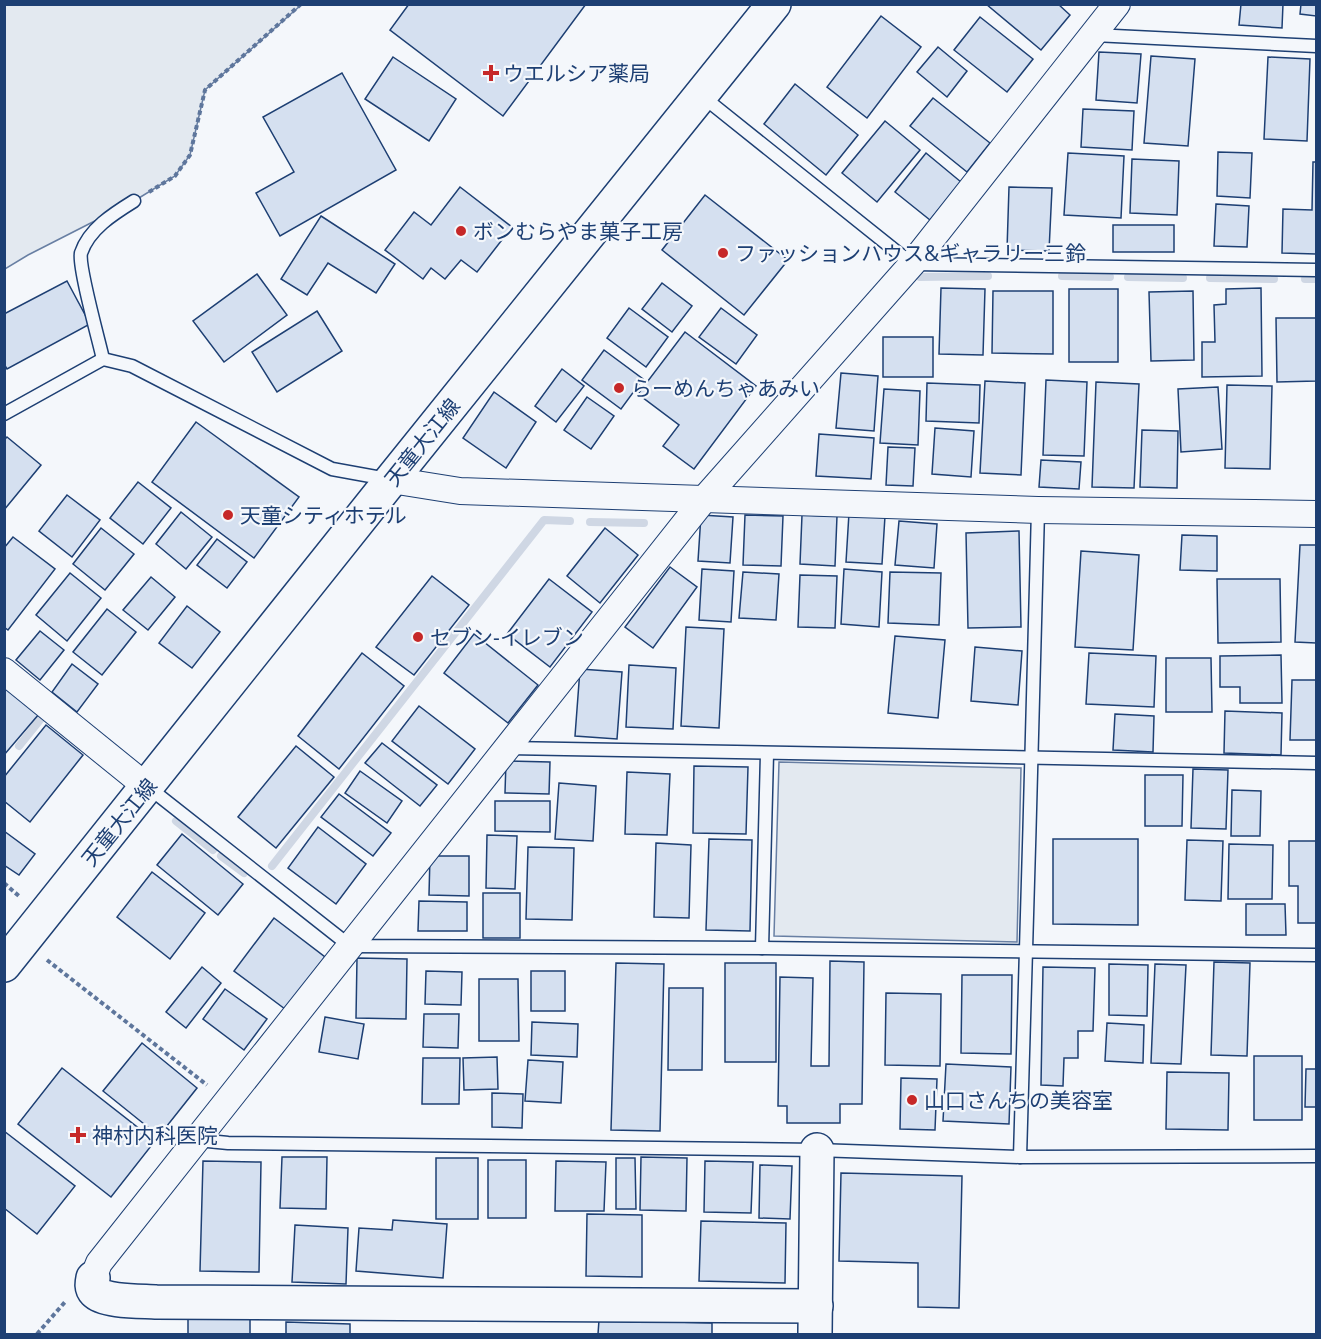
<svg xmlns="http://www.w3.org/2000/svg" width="1321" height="1339" font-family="'Open Sans','Noto Sans JP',sans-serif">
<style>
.green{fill:#e3e9f0;stroke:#687fa3;stroke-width:1.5}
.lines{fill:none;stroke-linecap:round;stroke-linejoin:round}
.stream{stroke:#cfd7e4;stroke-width:8}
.building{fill:#d5e0f0;stroke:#1d3f73;stroke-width:1.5}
.lane-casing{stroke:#1d3f73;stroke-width:15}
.street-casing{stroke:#1d3f73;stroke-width:28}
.secondary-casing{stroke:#1d3f73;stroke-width:36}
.primary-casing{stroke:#1d3f73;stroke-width:36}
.path{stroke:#5e769c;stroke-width:4;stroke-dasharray:4.5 3;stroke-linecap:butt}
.lane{stroke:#f4f7fb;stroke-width:12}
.street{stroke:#f4f7fb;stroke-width:26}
.secondary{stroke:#f4f7fb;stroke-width:33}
.primary{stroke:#f4f7fb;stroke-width:33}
.poi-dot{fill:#c62828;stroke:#f4f7fb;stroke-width:2}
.labels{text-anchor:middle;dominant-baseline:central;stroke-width:4.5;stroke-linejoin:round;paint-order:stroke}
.poi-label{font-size:21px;fill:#1d3f73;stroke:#f4f7fb;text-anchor:start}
.street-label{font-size:21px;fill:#1d3f73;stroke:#f4f7fb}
</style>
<rect width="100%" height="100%" fill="#f4f7fb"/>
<g class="green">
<polygon points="5,5 301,5 205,90 190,155 175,176 134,201 28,255 5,269"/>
<polygon points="779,762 1021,768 1017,942 774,936"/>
</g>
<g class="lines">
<g class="stream">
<polyline points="1062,276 1110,277"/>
<polyline points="920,277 988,276"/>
<polyline points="1128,277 1183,278"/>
<polyline points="1210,278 1274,279"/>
<polyline points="1305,279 1316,279"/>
<polyline points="590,522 644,523"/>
<polyline points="19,746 44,715 50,720"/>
<polyline points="176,821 213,850"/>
<polyline points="221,856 244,873"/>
<polyline points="272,866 544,520 570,521"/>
</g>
</g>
<g class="building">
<polygon points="409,4 586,4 503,116 390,30"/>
<polygon points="986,4 1058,4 1070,15 1041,50"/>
<polygon points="1241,4 1283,4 1282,28 1239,25"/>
<polygon points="1301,4 1316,4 1316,16 1300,14"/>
<polygon points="881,16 921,47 867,118 827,87"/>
<polygon points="980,17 1033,59 1007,92 954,50"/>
<polygon points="938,47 967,71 947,97 917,72"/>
<polygon points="1099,52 1141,54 1137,103 1096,100"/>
<polygon points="1151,56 1195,59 1188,146 1144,143"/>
<polygon points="393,57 456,99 429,141 365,99"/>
<polygon points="1268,57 1310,59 1307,141 1264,139"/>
<polygon points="342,73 396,170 280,236 256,193 294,172 263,117"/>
<polygon points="795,84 858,135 826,175 764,124"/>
<polygon points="933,98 990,143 967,172 910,126"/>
<polygon points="1083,109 1134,111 1132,150 1081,147"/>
<polygon points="885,121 920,150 877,202 842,173"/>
<polygon points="1218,152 1252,153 1250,198 1217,196"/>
<polygon points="926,153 961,182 930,220 895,192"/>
<polygon points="1068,153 1124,156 1121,218 1064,215"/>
<polygon points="1132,159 1179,161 1177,215 1130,213"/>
<polygon points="1313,162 1316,162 1316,254 1282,253 1283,209 1312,210"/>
<polygon points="460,187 512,227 477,272 461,260 445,279 431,268 423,279 385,250 414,212 431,225"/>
<polygon points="1009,187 1052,188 1049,251 1007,250"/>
<polygon points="705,195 788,260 744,315 662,250"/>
<polygon points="1216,204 1249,206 1247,247 1214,246"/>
<polygon points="321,216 395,264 376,293 328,263 307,295 281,279"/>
<rect x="1113" y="225" width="61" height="27"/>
<polygon points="257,274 287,315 224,362 193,321"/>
<polygon points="67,281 90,324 7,369 4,364 4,314"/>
<polygon points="662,283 692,306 672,332 642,309"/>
<polygon points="941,288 985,289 983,355 939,354"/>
<polygon points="1261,288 1262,376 1202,377 1202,342 1215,342 1214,305 1226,304 1226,289"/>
<rect x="1069" y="289" width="49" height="73"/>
<polygon points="993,291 1053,291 1053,354 992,353"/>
<polygon points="1193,291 1194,360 1151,361 1149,292"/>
<polygon points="629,308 668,337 646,367 607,338"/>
<polygon points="721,308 757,335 736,364 699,337"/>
<polygon points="317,311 342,351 277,392 252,352"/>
<polygon points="1276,318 1316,318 1316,381 1277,382"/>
<polygon points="685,332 756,386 694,469 663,446 679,425 638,394"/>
<rect x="883" y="337" width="50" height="40"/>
<polygon points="604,350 643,379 621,409 582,380"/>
<polygon points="562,369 584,386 556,422 535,406"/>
<polygon points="841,373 878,376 874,431 836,428"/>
<polygon points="1046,380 1087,382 1084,456 1043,455"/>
<polygon points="985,381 1025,383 1021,475 980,473"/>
<polygon points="1096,382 1139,384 1134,488 1092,487"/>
<polygon points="927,383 980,385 979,423 926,421"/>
<polygon points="1227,385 1272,386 1270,469 1225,468"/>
<polygon points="1218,387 1222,449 1181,452 1178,389"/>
<polygon points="884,389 920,391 918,445 880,443"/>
<polygon points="494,392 536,422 506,468 463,438"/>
<polygon points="587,397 614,416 591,449 564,430"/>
<polygon points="196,422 299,497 254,558 152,482"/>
<polygon points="935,428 974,431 971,477 932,474"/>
<polygon points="1142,430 1178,431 1177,488 1140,487"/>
<polygon points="819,434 874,438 871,479 816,476"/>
<polygon points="7,437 41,465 4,510 4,440"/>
<polygon points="888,447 915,448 913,486 886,485"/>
<polygon points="1041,460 1081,462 1079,489 1039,487"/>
<polygon points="138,482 171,508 143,544 110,518"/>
<polygon points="67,495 100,520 72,557 39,531"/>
<polygon points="181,512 212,537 186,569 156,544"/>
<polygon points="849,513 885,516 882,564 846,562"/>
<polygon points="701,515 733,517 730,563 698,561"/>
<polygon points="745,515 783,516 781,566 743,565"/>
<polygon points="802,515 837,516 835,566 800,564"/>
<polygon points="899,521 937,524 934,568 895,565"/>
<polygon points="101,528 134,554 105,590 73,564"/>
<polygon points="605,528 638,555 600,603 567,576"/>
<polygon points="1019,531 1021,627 968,628 966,533"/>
<polygon points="1182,535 1217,536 1217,571 1180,570"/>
<polygon points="13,537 55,569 8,630 4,627 4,548"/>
<polygon points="217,539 247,562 227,588 197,565"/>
<polygon points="1300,545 1316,545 1316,643 1295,642"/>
<polygon points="1081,551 1139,555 1133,650 1075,647"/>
<polygon points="670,567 697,587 653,648 625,627"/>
<polygon points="702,569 734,571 731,622 699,620"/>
<polygon points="844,569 882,572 879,627 841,624"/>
<polygon points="743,572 779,574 776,620 739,618"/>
<polygon points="890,572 941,573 939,625 888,623"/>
<polygon points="70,573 101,598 67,641 36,615"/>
<polygon points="800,575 837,576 835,628 798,627"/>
<polygon points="432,576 469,605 414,675 376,647"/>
<polygon points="151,577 175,597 148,630 123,610"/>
<polygon points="549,579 592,612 550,667 507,634"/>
<polygon points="1217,579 1280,579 1281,642 1218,643"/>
<polygon points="187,606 220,632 192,668 159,643"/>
<polygon points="107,609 136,632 102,675 73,652"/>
<polygon points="686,627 724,629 719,728 681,726"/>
<polygon points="40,631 64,650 40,680 16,660"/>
<polygon points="474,634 538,685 508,723 444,673"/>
<polygon points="895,636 945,640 938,718 888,713"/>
<polygon points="975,647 1022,651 1018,705 971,701"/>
<polygon points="362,653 404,686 339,769 298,736"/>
<polygon points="1089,653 1156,656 1154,707 1086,704"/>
<polygon points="1281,655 1282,703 1240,703 1240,687 1220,687 1220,656"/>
<polygon points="1166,658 1211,658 1212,712 1166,712"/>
<polygon points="72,664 98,684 77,712 52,692"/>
<polygon points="629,665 676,668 673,729 626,727"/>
<polygon points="580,669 622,672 617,739 575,736"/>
<polygon points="1292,680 1316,680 1316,740 1290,740"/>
<polygon points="4,684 39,714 4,755"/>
<polygon points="419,706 475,749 448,784 392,741"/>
<polygon points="1225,711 1282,713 1281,755 1224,753"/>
<polygon points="1115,714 1154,716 1153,752 1113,750"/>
<polygon points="46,725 83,755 30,822 4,801 4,777"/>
<polygon points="382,743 437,785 420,806 365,763"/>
<polygon points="296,746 334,777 276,848 238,817"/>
<polygon points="506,761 550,762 549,794 505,793"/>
<polygon points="694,766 748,767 746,834 693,833"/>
<polygon points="1193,769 1228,770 1226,829 1191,828"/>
<polygon points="360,771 402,801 387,823 345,793"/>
<polygon points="627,772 670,774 667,835 625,834"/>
<polygon points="1145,775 1183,775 1182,826 1145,826"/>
<polygon points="559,783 596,786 593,841 555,839"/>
<polygon points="1232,790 1261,791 1260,836 1231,836"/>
<polygon points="339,794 391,833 373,856 321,817"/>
<polygon points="495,801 550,801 550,832 495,831"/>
<polygon points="318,827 366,864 336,904 288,868"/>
<polygon points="4,831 35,854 19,875 4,865"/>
<polygon points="182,834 243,884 218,915 157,865"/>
<polygon points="487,835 517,836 515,889 486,888"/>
<polygon points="709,839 752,840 750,931 706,930"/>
<polygon points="1053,839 1138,839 1138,925 1053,924"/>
<polygon points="1187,840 1223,841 1221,901 1185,900"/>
<polygon points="1289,841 1316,841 1316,923 1298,923 1298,886 1289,886"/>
<polygon points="656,843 691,845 689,918 654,917"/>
<polygon points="1229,844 1273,845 1272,899 1228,899"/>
<polygon points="528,847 574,848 572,920 526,919"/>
<polygon points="430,856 469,856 469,896 429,895"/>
<polygon points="152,872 205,913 170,959 117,917"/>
<rect x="483" y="893" width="37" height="45"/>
<polygon points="419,901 467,902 467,931 418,931"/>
<polygon points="1246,904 1285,904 1286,935 1246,935"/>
<polygon points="274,918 325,957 285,1009 234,971"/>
<polygon points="357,958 407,959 406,1019 356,1018"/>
<polygon points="830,961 864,962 862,1104 840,1104 840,1123 787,1123 787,1106 778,1106 780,977 813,978 811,1066 829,1066"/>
<polygon points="1214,962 1250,963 1247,1056 1211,1055"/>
<polygon points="616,963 664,964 660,1131 611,1130"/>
<rect x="725" y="963" width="51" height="99"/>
<polygon points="1109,964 1148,965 1147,1016 1109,1015"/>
<polygon points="1155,964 1186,965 1181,1064 1151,1063"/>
<polygon points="202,967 221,983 186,1028 166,1012"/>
<polygon points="1043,967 1095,968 1093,1031 1078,1031 1078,1058 1064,1058 1063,1086 1041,1085"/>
<polygon points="426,971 462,972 461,1005 425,1004"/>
<rect x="531" y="971" width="34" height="40"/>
<polygon points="962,975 1012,975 1011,1054 961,1053"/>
<polygon points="479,979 518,979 519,1041 479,1041"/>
<polygon points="669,988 703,988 702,1070 668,1070"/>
<polygon points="225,989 267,1019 244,1050 203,1019"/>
<polygon points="886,993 941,994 940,1066 885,1065"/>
<polygon points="424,1014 459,1014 458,1048 423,1047"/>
<polygon points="325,1017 364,1024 358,1059 319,1052"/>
<polygon points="532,1022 578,1024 577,1057 531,1055"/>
<polygon points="1107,1023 1144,1025 1143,1063 1105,1061"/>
<polygon points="142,1043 197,1088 159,1136 103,1091"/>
<rect x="1254" y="1056" width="48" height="64"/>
<polygon points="497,1057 498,1089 464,1090 463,1058"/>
<polygon points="423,1058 460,1058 459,1104 422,1104"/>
<polygon points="528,1060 563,1062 561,1103 525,1101"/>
<polygon points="946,1064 1011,1067 1009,1124 943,1121"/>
<polygon points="62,1068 155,1141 111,1197 18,1124"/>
<polygon points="1306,1069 1316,1069 1316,1107 1305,1107"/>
<polygon points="1167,1072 1229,1073 1228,1130 1166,1129"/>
<polygon points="901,1078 937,1079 935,1130 900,1129"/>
<polygon points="492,1093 523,1094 522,1128 492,1127"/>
<polygon points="4,1131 75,1186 37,1234 4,1208"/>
<polygon points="282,1157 327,1157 326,1209 280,1208"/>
<polygon points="641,1157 687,1158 686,1211 640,1210"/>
<rect x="436" y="1158" width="42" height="61"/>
<polygon points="616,1158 635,1158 636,1209 616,1209"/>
<rect x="488" y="1160" width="38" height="58"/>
<polygon points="203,1161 261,1162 259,1272 200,1271"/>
<polygon points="556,1161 606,1162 604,1211 555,1211"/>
<polygon points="705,1161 753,1162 751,1213 704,1212"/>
<polygon points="760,1165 792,1166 790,1219 759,1218"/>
<polygon points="841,1173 962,1176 959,1308 918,1307 918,1263 839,1261"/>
<polygon points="587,1214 642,1215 642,1277 586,1276"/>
<polygon points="393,1220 447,1224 443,1278 356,1271 359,1228 392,1230"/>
<polygon points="701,1221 786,1223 785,1283 699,1281"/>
<polygon points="295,1225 348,1228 346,1284 292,1282"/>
<rect x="188" y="1315" width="62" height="19"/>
<polygon points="599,1320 712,1323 712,1334 598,1334"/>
<polygon points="286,1322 350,1324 350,1334 286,1334"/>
</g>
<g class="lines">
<defs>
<g id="lane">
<polyline points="1094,35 1316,46"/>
<polyline points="702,96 912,264 1316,270"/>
<path d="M103,359C99,341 78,266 81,253C89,229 113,214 134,201"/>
<polyline points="4,414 103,359 132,366 332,469 387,479"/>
<path d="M508,748C777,754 1047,756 1316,763"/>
<polyline points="148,787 350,946 762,948 1316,955"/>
<polyline points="762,948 767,754"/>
<polyline points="198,1140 228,1143 817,1150 1020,1157 1316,1156"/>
<path d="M1020,1157C1028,941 1031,726 1038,510"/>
</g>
<g id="street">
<polyline points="391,480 460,491 1038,510 1316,514"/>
<polyline points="4,671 147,787"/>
<polyline points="93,1278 99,1263 705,498 912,264 1117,4"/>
</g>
<g id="secondary">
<path d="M93,1278C92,1283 91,1288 95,1292C104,1302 143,1301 156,1302L816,1306"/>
<polyline points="815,1334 817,1150"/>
</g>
<polyline id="primary" points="4,965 391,480 774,4"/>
</defs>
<use href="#lane" class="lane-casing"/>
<use href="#street" class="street-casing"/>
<use href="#secondary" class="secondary-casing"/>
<use href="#primary" class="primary-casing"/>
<g class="path">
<polyline points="149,192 175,176 190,155 205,90 301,4"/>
<polyline points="4,883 20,897"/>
<polyline points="47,960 207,1085"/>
<polyline points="37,1334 65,1302"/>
</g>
<use href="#lane" class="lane"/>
<use href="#street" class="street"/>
<use href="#secondary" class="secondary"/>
<use href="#primary" class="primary"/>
</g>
<g class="poi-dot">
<path d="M488 64h6v6h6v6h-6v6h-6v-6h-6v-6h6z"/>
<circle cx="461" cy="231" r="6"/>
<circle cx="723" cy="253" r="6"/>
<circle cx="619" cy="388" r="6"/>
<circle cx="228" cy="515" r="6"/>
<circle cx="418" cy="637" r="6"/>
<circle cx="912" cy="1100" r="6"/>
<path d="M75 1126h6v6h6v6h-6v6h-6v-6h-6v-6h6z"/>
</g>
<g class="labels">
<g class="poi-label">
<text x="503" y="73">ウエルシア薬局</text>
<text x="473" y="231">ボンむらやま菓子工房</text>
<text x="735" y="253">ファッションハウス&amp;ギャラリー三鈴</text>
<text x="631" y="388">らーめんちゃあみい</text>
<text x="240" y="515">天童シティホテル</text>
<text x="430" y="637">セブン-イレブン</text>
<text x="924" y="1100">山口さんちの美容室</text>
<text x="92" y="1135">神村内科医院</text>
</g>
<g class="street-label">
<text transform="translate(422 442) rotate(-51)">天童大江線</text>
<text transform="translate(119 822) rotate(-51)">天童大江線</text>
</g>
</g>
<rect width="1321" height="1339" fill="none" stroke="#1d3f73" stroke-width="12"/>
</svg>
